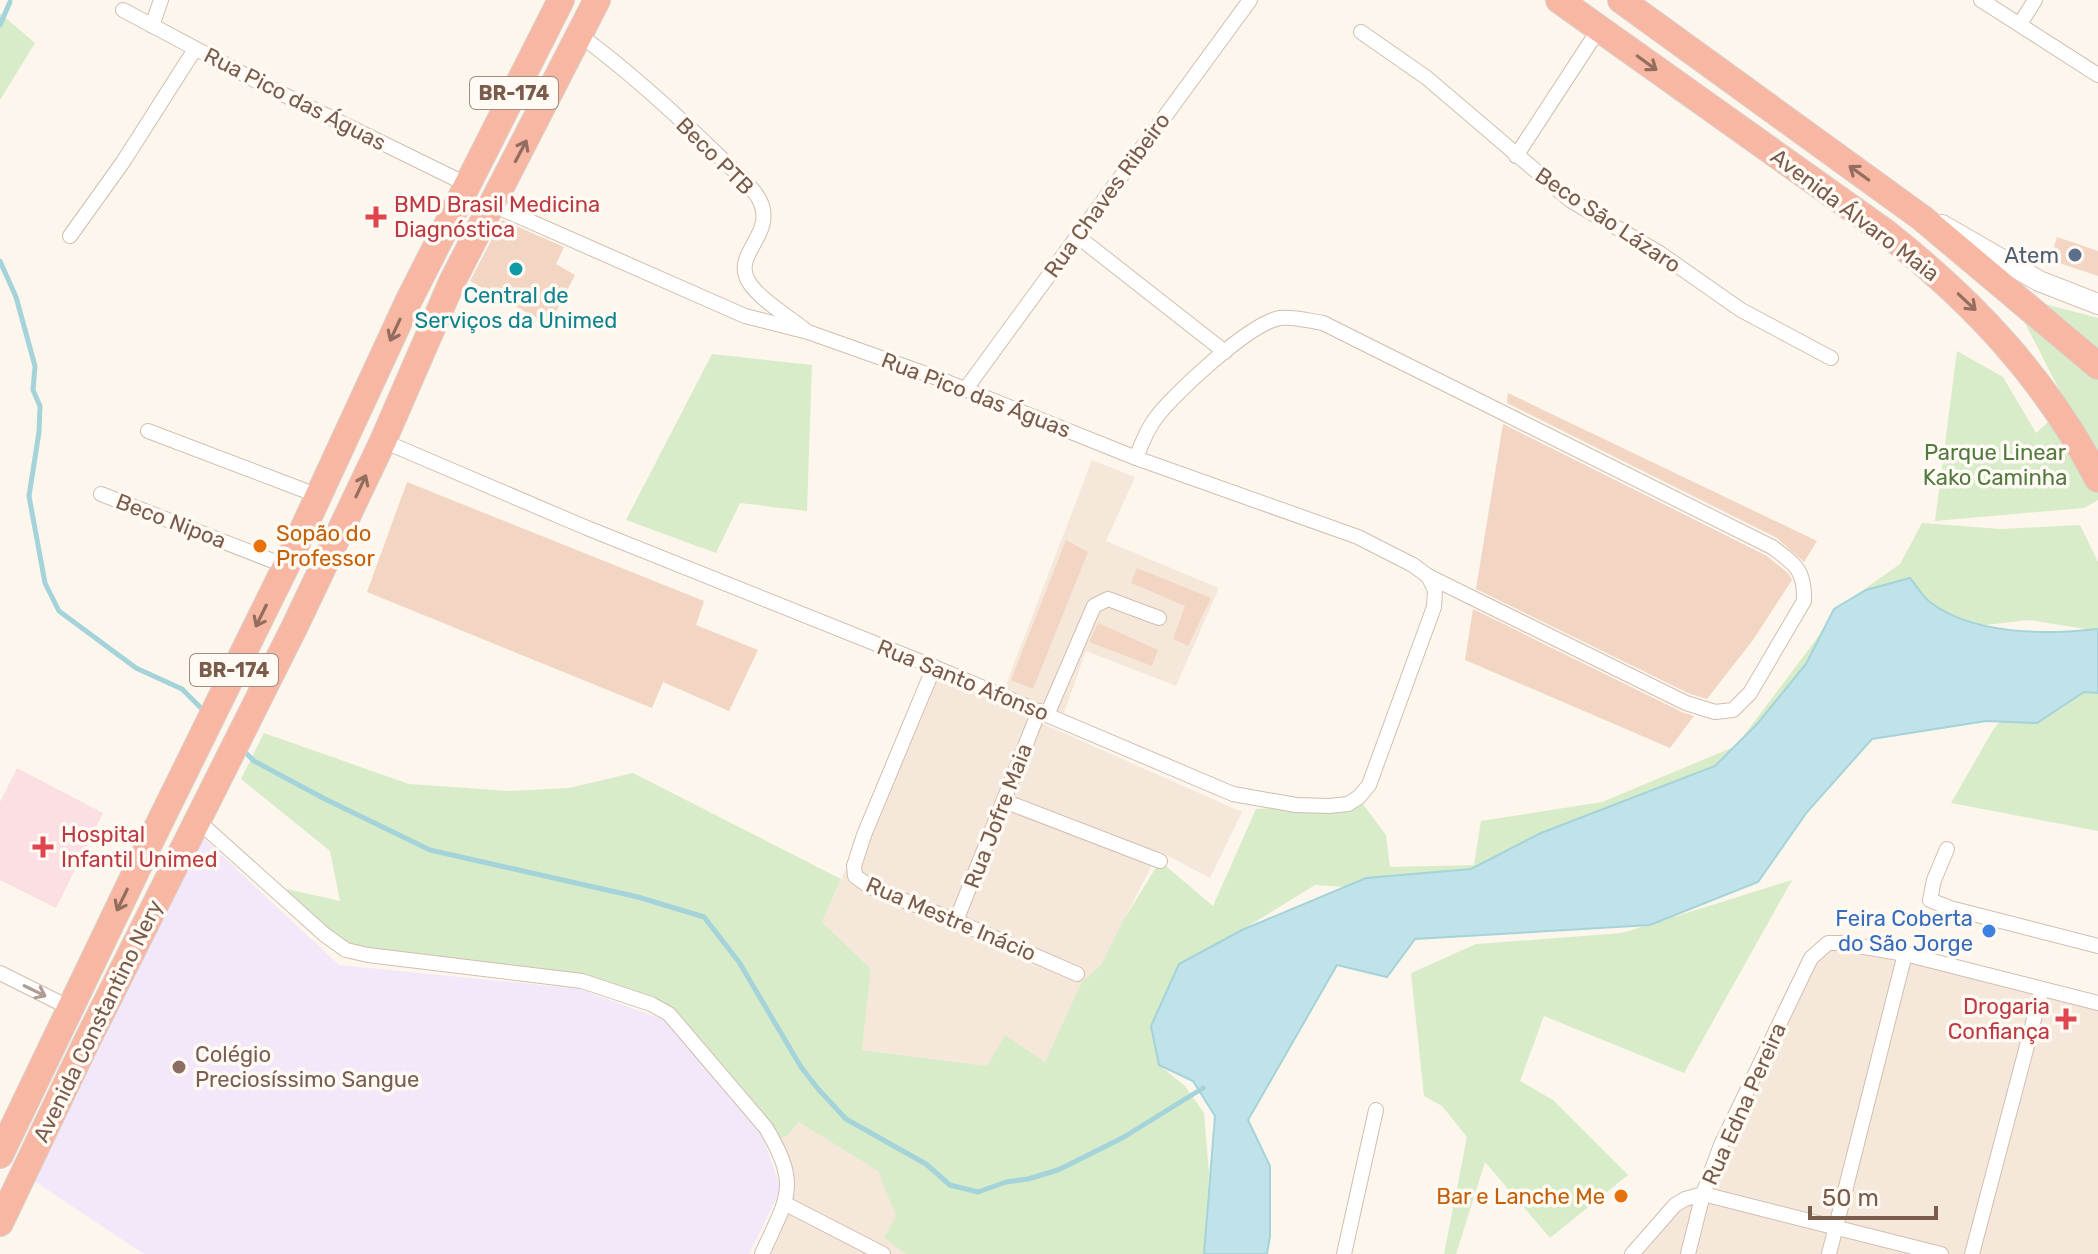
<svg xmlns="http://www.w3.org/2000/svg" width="2098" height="1254" font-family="Rubik,sans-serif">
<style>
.residential{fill:#f5e8da}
.education{fill:#f3e8fa}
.medical{fill:#fbdfe3}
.green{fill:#d8ecc9}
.water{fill:#bfe3e8;stroke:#a5d3da;stroke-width:2}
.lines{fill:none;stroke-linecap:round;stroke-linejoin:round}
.stream{stroke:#a5d3da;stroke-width:5}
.building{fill:#f3d5c3}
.street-casing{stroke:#d1beb0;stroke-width:16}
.secondary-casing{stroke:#d6c0b0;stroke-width:22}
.highway-casing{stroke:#dad1cd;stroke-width:28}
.street{stroke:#fff;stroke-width:14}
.secondary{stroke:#fff;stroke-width:20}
.highway{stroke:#f7b7a3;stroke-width:26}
.oneway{stroke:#936e5e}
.oneway2{stroke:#af9d94}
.health-dot{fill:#e0444e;stroke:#fffaf3;stroke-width:3}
.service-dot{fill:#5c6f8a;stroke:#fffaf3;stroke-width:3}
.culture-dot{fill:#0f9aa8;stroke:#fffaf3;stroke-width:3}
.food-dot{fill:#e8710a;stroke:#fffaf3;stroke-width:3}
.shop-dot{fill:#3f7fe0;stroke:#fffaf3;stroke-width:3}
.education-dot{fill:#8d6e63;stroke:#fffaf3;stroke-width:3}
.labels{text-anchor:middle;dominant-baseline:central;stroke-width:7;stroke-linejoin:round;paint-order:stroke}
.shield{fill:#fffaf3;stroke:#a28b7f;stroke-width:2}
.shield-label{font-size:20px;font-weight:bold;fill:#7a5c4d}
.street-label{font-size:22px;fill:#7a5c4d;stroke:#fffaf3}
.health-label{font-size:22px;fill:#be3a42;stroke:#fffaf3;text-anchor:start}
.service-label{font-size:22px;fill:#4e5e75;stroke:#fffaf3;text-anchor:end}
.culture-label{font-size:22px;fill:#0d838f;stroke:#fffaf3}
.park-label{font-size:22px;fill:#537a41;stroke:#fffaf3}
.food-label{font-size:22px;fill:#c56008;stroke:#fffaf3;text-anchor:start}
.shop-label{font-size:22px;fill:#366cbe;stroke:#fffaf3;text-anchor:end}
.education-label{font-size:22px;fill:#785e54;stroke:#fffaf3;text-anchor:start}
</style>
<rect width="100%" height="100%" fill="#fdf6ec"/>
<g class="residential">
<polygon points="1092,460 1135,477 1106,541 1219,588 1176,686 1086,651 1064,713 1004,690"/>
<polygon points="933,675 1242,812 1210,878 1159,851 1101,965 1081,983 1045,1062 987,1066 862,1050 871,969 822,922"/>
<polygon points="1841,945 2098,1011 2098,1254 1632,1254 1683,1199 1713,1173 1811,958"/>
<polygon points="799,1121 878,1171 897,1216 884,1238 906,1254 756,1254 784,1192 771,1140"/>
</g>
<polygon class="education" points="199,834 339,965 580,989 664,1020 760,1129 781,1189 749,1254 144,1254 33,1180"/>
<polygon class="medical" points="17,768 103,813 56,908 0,880 0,802"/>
<g class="green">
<polygon points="0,13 35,43 0,100"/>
<polygon points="2045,304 2098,318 2098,500 2084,508 1935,521 1957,351 2003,377 2036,433 2067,405 2023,319"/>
<polygon points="712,354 812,365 807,511 740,503 716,553 626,520"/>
<polygon points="1922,523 2001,529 2080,525 2098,562 2098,631 2029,620 1898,635 1783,790 1463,895 1315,885 1242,930 1151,1026 1159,1065 1185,1086 1204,1113 1209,1173 1204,1254 906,1254 884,1238 896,1216 878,1171 799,1122 787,1136 771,1140 686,1032 651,1004 582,981 346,950 269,885 340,901 330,851 241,779 264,733 409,784 509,791 569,788 633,773 841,879 822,922 871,969 862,1050 987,1066 1005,1035 1045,1062 1081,983 1101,965 1123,921 1160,861 1213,906 1256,809 1363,804 1386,835 1390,867 1474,865 1481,821 1602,802 1736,746 1842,605 1900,564"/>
<polygon points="2062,690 2098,694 2098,831 1951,803 1993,730 2025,691"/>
<polygon points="1792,880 1684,1073 1544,1016 1520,1081 1553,1100 1628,1175 1550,1238 1485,1162 1456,1254 1444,1254 1467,1137 1442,1106 1424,1096 1411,973 1476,944 1622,933"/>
</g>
<path class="water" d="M1910,578C1916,585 1922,596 1930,602C1973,635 2046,635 2098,629V693L2084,692L2037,723L1986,721L1872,739L1807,812L1758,882L1650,925L1415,939L1387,977L1337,965L1248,1120L1270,1166V1236L1267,1254H1204L1215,1116L1193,1081L1159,1065L1151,1026L1179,964L1242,930L1366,878L1471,869L1541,833L1715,766L1758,723L1806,664L1834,609L1866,590Z"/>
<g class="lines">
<g class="stream">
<polyline points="0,25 10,2"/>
<polyline points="0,261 16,297 35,366 33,390 40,406 39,432 29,496 45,583 59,611 136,668 182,689 205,712"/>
<polyline points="243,750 254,761 325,799 430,850 638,897 704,917 739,962 801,1067 819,1090 846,1119 926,1164 950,1185 978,1192 1006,1182 1028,1179 1058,1170 1124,1137 1203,1088"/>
</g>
</g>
<g class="building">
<polygon points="502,220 564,247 556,264 575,275 549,325 470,281"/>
<polygon points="2057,237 2098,251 2098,276 2050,260"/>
<polygon points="1508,393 1817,541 1804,562 1777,538 1507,403"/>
<polygon points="1503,424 1767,556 1789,574 1792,580 1753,640 1707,699 1690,694 1476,589"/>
<polygon points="407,482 704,601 696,625 758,650 729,711 663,682 652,708 367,592"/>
<polygon points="1066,540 1088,552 1033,689 1011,680"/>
<polygon points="1137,568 1211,598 1188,646 1173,639 1185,606 1131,583"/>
<polygon points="1473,609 1682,712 1694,716 1670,748 1465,660"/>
<polygon points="1098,623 1158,650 1152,666 1089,642"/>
</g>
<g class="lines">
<defs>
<g id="street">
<polyline points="1981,0 2098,75"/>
<polyline points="123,10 262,84 468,185"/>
<polyline points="2020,24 2035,0"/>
<polyline points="152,26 161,0"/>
<polyline points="1361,32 1427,78 1570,200 1661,254 1741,310 1831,358"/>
<path d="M581,36C630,72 680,118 723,160C735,172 753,186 760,201C775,232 737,252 746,276C752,295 788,316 804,329"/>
<polyline points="1516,156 1599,29"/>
<polyline points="70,236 123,162 195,49"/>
<polyline points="1077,236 1225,352"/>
<polyline points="965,390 1250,0"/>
<polyline points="148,431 319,496"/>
<polyline points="383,441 587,528 934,667 1233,794 1296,805 1329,806 1348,804 1359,797 1369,785 1434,607 1435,590 1428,576 1413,565 1358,537 1136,458 932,376 808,332 745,316 493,205"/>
<path d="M1136,458C1141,445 1146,431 1155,419C1173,394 1250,323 1280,318C1294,316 1309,321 1323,323L1772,547C1795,564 1805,570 1804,601L1750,693L1733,710L1715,712L1686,703L1428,576"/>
<polyline points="101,494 286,566"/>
<polyline points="934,667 864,835 854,866 855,876 870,887 956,921 1077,974"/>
<polyline points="1047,715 1094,606 1108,599 1159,618"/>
<polyline points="1004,801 1160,861"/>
<path d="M198,821L325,935L346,950L368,955L582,981L651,1004L669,1014L766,1128C801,1186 787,1198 762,1254"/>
<polyline points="1947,849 1934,880 1930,900 1950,908 2098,946"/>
<polyline points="956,921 1039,711"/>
<polyline points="0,973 70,1008"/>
<polyline points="784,1203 883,1254"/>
<polyline points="1344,1254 1376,1110"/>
<polyline points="1632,1254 1675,1205 1685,1199 1703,1194 1941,1254"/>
<polyline points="1688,1254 1703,1194 1721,1145 1811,958 1828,943 1841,943 1905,954 2098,1003"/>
<polyline points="1829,1254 1905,954"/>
<polyline points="1972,1254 2042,989"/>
</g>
<polyline id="secondary" points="1942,225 2039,281 2098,304"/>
<g id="highway">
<path d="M1559,0L1885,232C1975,303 2045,378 2098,479"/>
<polyline points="1621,0 1922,218 2098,366"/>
<polyline points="0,1155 152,838 286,566 409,300 561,0"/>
<polyline points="0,1223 85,1045 295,626 383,441 452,282 597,0"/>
</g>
</defs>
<use href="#street" class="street-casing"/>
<use href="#secondary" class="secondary-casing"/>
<use href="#highway" class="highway-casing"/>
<use href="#street" class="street"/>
<use href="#secondary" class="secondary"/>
<use href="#highway" class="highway"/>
</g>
<defs><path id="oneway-shaft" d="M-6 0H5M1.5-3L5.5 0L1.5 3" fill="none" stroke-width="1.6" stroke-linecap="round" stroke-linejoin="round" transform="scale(2)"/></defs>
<g class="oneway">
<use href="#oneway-shaft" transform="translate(1647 63) rotate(36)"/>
<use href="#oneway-shaft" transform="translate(521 151) rotate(-62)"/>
<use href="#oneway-shaft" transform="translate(1859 173) rotate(-144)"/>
<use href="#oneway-shaft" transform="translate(1967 302) rotate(43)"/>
<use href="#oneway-shaft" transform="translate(395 330) rotate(115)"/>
<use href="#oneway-shaft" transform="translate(361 486) rotate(-65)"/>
<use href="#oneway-shaft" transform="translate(261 616) rotate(116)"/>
<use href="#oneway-shaft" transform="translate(122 900) rotate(116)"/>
</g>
<use class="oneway2" href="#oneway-shaft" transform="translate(35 991) rotate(26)"/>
<g class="health-dot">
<path d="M372 205h8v8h8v8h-8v8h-8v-8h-8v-8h8z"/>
<path d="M39 835h8v8h8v8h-8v8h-8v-8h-8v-8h8z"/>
<path d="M2062 1007h8v8h8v8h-8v8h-8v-8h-8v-8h8z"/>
</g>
<circle class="service-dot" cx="2075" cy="255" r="8"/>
<circle class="culture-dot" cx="516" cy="269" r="8"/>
<g class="food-dot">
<circle cx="260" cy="546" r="8"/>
<circle cx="1621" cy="1196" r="8"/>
</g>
<circle class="shop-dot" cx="1989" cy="931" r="8"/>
<circle class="education-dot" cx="179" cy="1067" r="8"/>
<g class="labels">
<g class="shield">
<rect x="470" y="77" width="88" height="32" rx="6"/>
<rect x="190" y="654" width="88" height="32" rx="6"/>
</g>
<g class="shield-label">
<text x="514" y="93">BR-174</text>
<text x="234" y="670">BR-174</text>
</g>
<g class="street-label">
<text transform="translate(295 99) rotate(27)">Rua Pico das Águas</text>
<text transform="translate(715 156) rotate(45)">Beco PTB</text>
<text transform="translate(1107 195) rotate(-54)">Rua Chaves Ribeiro</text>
<text transform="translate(1855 215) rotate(37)">Avenida Álvaro Maia</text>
<text transform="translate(1608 220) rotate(34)">Beco São Lázaro</text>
<text transform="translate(976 395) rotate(21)">Rua Pico das Águas</text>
<text transform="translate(171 521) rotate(21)">Beco Nipoa</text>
<text transform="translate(963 680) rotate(22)">Rua Santo Afonso</text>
<text transform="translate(998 816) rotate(-69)">Rua Jofre Maia</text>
<text transform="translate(951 919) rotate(23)">Rua Mestre Inácio</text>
<text transform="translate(98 1021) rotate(-64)">Avenida Constantino Nery</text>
<text transform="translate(1744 1104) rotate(-66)">Rua Edna Pereira</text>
</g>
<g class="health-label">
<text x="394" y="204">BMD Brasil Medicina<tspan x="394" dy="25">Diagnóstica</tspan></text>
<text x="61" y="834">Hospital<tspan x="61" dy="25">Infantil Unimed</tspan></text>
<text x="2050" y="1006" text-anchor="end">Drogaria<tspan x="2050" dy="25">Confiança</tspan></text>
</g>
<g class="service-label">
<text x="2059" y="255">Atem</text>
</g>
<g class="culture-label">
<text x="516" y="295">Central de<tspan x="516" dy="25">Serviços da Unimed</tspan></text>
</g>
<g class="park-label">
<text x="1995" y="452">Parque Linear<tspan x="1995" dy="25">Kako Caminha</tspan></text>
</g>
<g class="food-label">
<text x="276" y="533">Sopão do<tspan x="276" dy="25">Professor</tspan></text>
<text x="1605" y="1196" text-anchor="end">Bar e Lanche Me</text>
</g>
<g class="shop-label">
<text x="1973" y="918">Feira Coberta<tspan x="1973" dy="25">do São Jorge</tspan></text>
</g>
<g class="education-label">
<text x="195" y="1054">Colégio<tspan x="195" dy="25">Preciosíssimo Sangue</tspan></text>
</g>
</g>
<path d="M1810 1206v12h126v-12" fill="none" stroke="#7a5c4d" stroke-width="4"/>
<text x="1822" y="1206" font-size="24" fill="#7a5c4d" stroke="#fffaf3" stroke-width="6" paint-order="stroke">50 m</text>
</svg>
